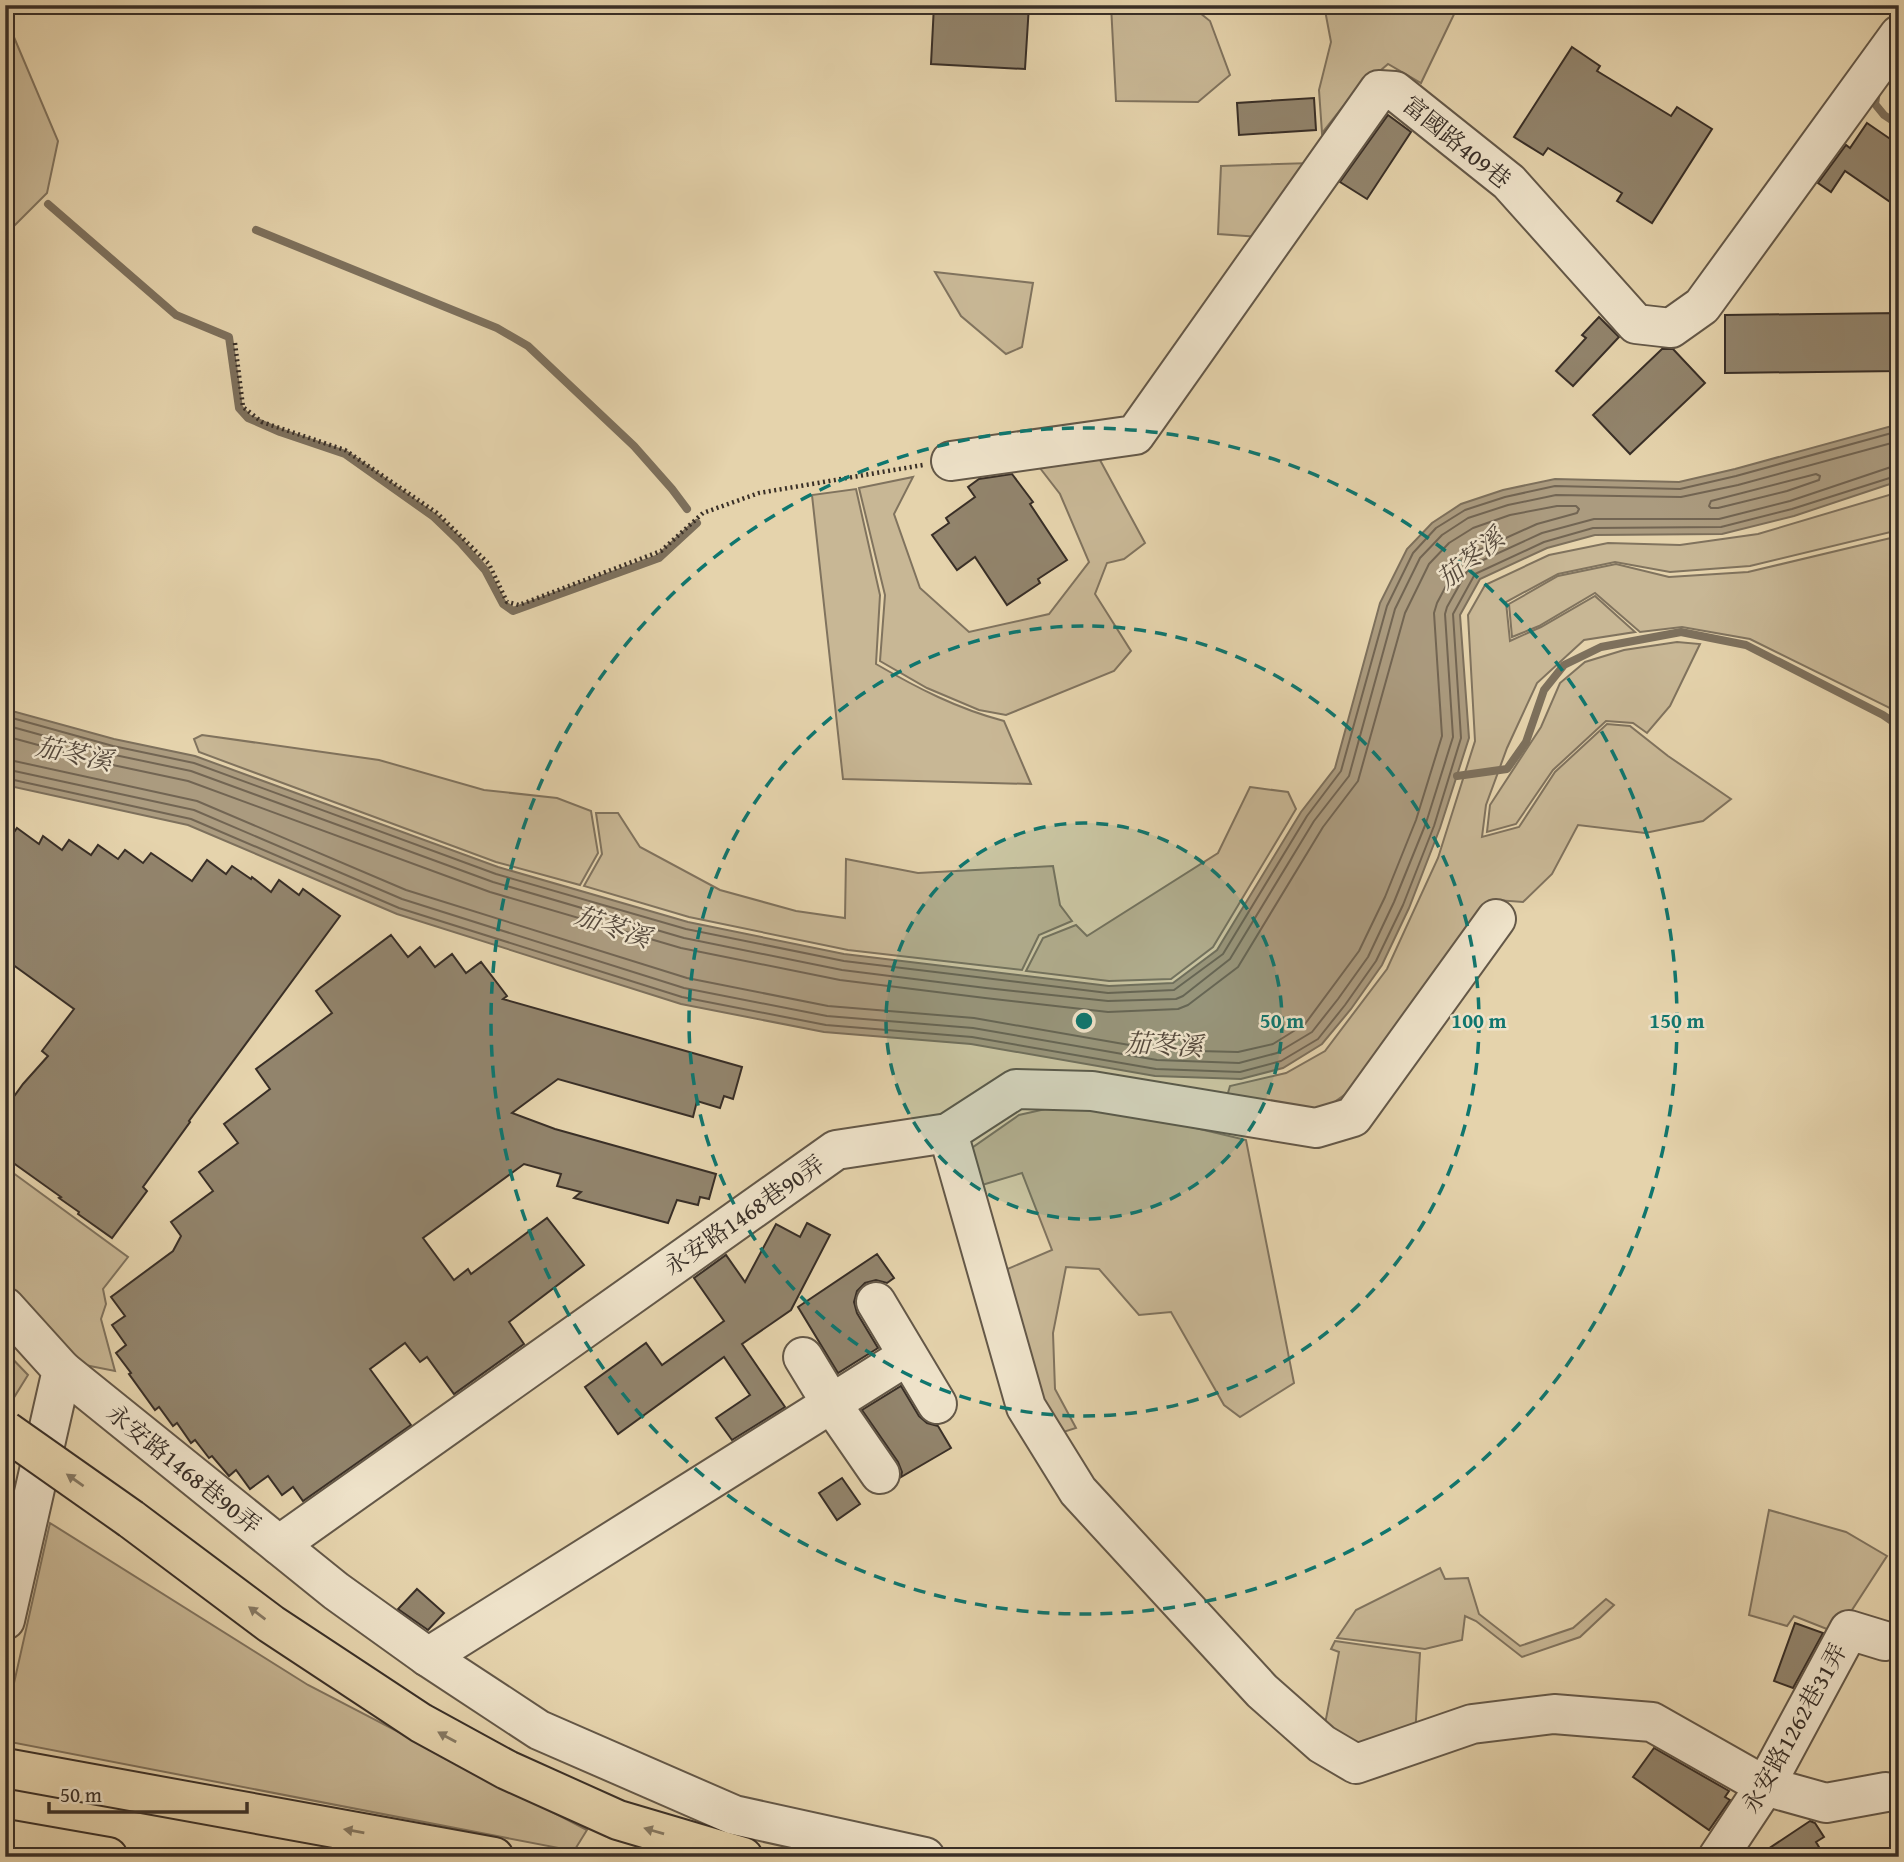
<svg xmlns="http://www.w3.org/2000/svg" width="1904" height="1862" font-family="'Gentium Book Plus','Noto Serif TC',serif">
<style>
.green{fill:#c8b795;stroke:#80735e;stroke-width:2}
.water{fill:#ab9b7f;stroke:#7d705c;stroke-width:2}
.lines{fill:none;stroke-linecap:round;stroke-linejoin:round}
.shore{stroke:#726553;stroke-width:2}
.stream{stroke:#7d705c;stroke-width:8}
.building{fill:#92846c;stroke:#392f27;stroke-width:2}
.minor-casing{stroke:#645848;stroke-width:42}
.highway-casing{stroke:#392f27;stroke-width:42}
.path{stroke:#392f27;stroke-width:4.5;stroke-dasharray:2 3.5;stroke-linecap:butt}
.minor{stroke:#eee2c9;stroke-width:38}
.highway{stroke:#e5d3ac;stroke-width:38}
.highway-bridge-casing{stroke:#392f27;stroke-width:42;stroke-linecap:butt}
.highway-bridge{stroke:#e5d3ac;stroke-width:38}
.oneway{fill:#867963}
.ring{fill:none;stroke:#0f766e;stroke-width:3.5;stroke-dasharray:12 9}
.labels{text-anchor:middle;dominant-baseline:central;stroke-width:5;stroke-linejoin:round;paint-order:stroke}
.street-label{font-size:24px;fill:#392f27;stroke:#eee2c9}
.water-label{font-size:26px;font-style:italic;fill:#564a3d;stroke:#eee2c9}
.centre{fill:#0f766e;stroke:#eee2c9;stroke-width:3.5}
.ring-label{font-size:21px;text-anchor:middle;font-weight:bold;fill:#0f766e;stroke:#eee2c9;stroke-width:5;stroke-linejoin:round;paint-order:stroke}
</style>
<rect width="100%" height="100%" fill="#e5d3ac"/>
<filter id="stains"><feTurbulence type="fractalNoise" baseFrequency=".00286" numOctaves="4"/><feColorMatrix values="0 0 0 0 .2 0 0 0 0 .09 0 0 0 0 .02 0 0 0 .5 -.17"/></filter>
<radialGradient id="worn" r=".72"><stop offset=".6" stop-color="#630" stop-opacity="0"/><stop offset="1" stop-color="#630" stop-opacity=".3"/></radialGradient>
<g class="green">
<polygon points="1111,5 1190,5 1210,21 1230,75 1198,102 1116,101"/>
<polygon points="1324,5 1458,5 1458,6 1421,83 1388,64 1352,95 1322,133 1319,90 1331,42"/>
<polygon points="5,16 58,141 47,193 10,230 5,230"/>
<polygon points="1311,163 1260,237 1218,234 1221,166"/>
<polygon points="935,272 1033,283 1022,347 1006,354 961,316"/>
<polygon points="1094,449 1145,543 1124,559 1107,563 1095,594 1131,651 1114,671 1006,715 979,710 927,688 880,661 885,595 859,488 913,477 894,514 920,588 969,632 1049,614 1089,562 1060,494 1033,459"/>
<path d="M856,489L880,595L876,664C917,688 958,709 1004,721L1031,784L843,779L812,495Z"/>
<polygon points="1899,492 1899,530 1750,566 1670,572 1615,562 1558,574 1506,602 1510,641 1541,627 1595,596 1635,632 1584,640 1537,683 1507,748 1486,805 1482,837 1519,827 1555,772 1607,724 1630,726 1668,756 1731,799 1703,821 1645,833 1578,825 1552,874 1523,902 1496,900 1361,1083 1326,1108 1294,1112 1225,1103 1230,1086 1286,1073 1325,1051 1387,969 1438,858 1475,741 1468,615 1485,585 1549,555 1608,543 1680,545 1758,534"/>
<polygon points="1899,536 1899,715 1888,707 1750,639 1682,627 1640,632 1595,593 1539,626 1512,637 1509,604 1558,576 1616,564 1669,577 1748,572"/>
<polygon points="1677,642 1700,644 1670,706 1647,733 1633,723 1606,721 1553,770 1516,824 1487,832 1490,805 1541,727 1560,683 1585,662 1624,650"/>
<polygon points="202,735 379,760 484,790 557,798 591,811 598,853 580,885 496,862 199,752 194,739"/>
<polygon points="1250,787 1288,792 1296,809 1213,947 1171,979 1109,981 1026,971 1043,938 1076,925 1087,936 1218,853"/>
<polygon points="596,813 618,813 640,847 720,890 796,911 845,918 846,859 918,873 1053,866 1060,905 1072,921 1039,935 1022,970 848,950 689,917 584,886 602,854"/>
<polygon points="1072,1103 1141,1115 1246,1140 1294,1383 1240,1417 1224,1405 1171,1312 1139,1315 1099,1269 1066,1267 1053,1333 1055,1389 1076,1428 1057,1434 1031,1387 1005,1270 1052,1250 1022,1173 982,1185 969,1150 1019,1115"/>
<polygon points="5,1167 128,1257 103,1289 106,1304 101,1319 115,1371 85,1365 5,1291"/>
<polygon points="5,1351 28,1375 13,1399 5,1394"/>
<polygon points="1769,1510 1846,1532 1887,1556 1837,1633 1794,1616 1787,1626 1749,1615"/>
<polygon points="50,1523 308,1685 587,1830 574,1851 5,1741 5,1723"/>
<polygon points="1440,1568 1445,1579 1468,1578 1479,1614 1520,1646 1573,1628 1606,1599 1614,1605 1580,1637 1522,1657 1476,1621 1465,1616 1462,1640 1425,1649 1337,1638 1356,1610"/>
<polygon points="1335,1641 1420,1653 1415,1736 1375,1748 1344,1738 1325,1724 1339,1652 1331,1649"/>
</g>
<polygon class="water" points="1899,424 1899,481 1794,516 1722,534 1595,535 1547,548 1480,579 1460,615 1469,738 1440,828 1409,908 1382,965 1351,1009 1322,1044 1283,1068 1241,1079 1155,1076 971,1044 824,1032 681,1004 397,914 188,825 5,785 5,709 114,739 195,756 498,867 688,922 844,954 1109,986 1173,983 1217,950 1301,812 1335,768 1380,603 1407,549 1432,523 1461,504 1503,490 1555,479 1679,482 1735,469"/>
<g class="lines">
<g class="shore">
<polygon points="1816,474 1820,476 1819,480 1787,491 1718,508 1711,508 1709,506 1711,501"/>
<polyline points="5,716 113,746 194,763 496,874 686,929 844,961 1108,993 1174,990 1223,954 1307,816 1341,771 1387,606 1413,553 1436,528 1465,510 1505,497 1555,486 1680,489 1736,476 1899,431"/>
<polyline points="5,725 110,754 191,771 493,882 684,938 842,970 986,988 1108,1001 1176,999 1183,996 1230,959 1314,821 1349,776 1395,609 1420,558 1442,535 1468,518 1508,505 1556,495 1681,497 1738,485 1899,441"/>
<polyline points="5,736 108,764 188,781 490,892 681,948 840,980 985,998 1108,1012 1178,1009 1188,1005 1238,967 1323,827 1358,781 1405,613 1429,564 1449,543 1473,528 1510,515 1557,506 1576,506 1579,509 1577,513 1537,524 1466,556 1456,567 1437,603 1434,613 1442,736 1416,820 1385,897 1359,951 1305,1024 1273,1044 1238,1052 1158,1050 974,1018 828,1006 687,978 406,890 197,801 5,759"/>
<polyline points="5,769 194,810 402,899 684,988 827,1016 973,1028 1157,1060 1239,1063 1277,1053 1312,1032 1338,999 1368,957 1394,902 1426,823 1453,737 1445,614 1447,607 1470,566 1542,533 1594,519 1719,519 1790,501 1891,467 1899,466"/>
<polyline points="5,778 191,819 399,908 682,997 826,1025 972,1037 1156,1069 1240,1072 1281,1061 1318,1039 1345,1005 1376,961 1403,905 1434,826 1461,738 1453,614 1475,574 1544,542 1593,528 1721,527 1792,509 1899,475"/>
</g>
<g class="stream">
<polyline points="1877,91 1875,104 1884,115 1899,125"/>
<polyline points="48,204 176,315 229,337 239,408 248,418 280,432 345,454 434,517 460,542 485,570 503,604 513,611 659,558 697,523"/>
<polyline points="256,230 497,328 528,346 634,446 672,489 687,509"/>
<polyline points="1457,776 1507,769 1526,742 1544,690 1564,665 1601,647 1681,632 1746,645 1883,715 1899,726"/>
</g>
</g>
<g class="building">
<polygon points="934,5 1029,5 1025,69 931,64"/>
<polygon points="1572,47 1600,66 1597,71 1671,116 1677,107 1712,129 1652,223 1617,201 1622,193 1548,148 1543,155 1514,137"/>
<polygon points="1314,98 1316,130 1239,135 1237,103"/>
<polygon points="1388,115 1411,132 1367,199 1340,182"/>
<polygon points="1867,123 1899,145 1899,208 1845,171 1831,192 1818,183 1846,145 1850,148"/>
<polygon points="1899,313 1899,371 1725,373 1725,315"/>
<polygon points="1599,317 1619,337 1573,386 1556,371 1586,338 1582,335"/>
<polygon points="1662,349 1673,349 1705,383 1630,454 1593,415"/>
<polygon points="1012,474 1033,502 1030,504 1067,560 1038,579 1040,583 1007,605 975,557 957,570 932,535 949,523 946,518 975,497 968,487 979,479"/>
<polygon points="17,828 39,844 43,836 62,850 69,840 91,855 98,845 118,859 125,850 143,863 151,853 192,881 207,860 226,874 232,866 251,879 252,877 271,892 279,880 299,895 303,889 340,916 189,1121 190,1122 143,1187 147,1191 112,1238 78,1214 79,1212 59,1198 61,1197 5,1157 5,1109 23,1084 48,1056 42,1051 74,1009 5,959 5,845"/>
<polygon points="391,935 408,957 420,947 435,967 452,954 466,973 481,962 507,996 503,999 742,1067 733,1099 724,1096 720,1108 697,1101 693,1117 558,1079 512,1113 555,1129 716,1174 709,1199 700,1197 698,1205 677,1200 668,1223 574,1198 581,1192 557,1186 561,1174 524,1164 423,1238 454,1280 468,1269 471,1274 547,1218 584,1265 509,1322 524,1344 454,1394 427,1357 420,1362 405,1343 370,1369 411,1425 303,1501 293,1487 282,1495 268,1476 250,1489 236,1470 229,1476 212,1456 209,1458 195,1440 191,1443 177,1423 173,1426 159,1407 155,1410 129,1374 131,1373 116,1353 126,1345 112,1325 125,1316 111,1297 173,1251 181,1236 171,1222 213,1191 199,1172 238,1143 224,1124 270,1089 256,1069 332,1013 316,991"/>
<polygon points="807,1223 830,1235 791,1310 742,1344 785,1407 732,1440 716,1418 750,1395 724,1357 618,1434 585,1387 646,1343 662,1365 724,1321 694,1278 726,1255 745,1282 776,1224 800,1237"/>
<polygon points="877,1254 894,1278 887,1283 876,1280 865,1283 857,1291 854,1302 857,1313 878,1348 838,1373 798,1307"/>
<polygon points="901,1386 919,1416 927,1423 938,1426 951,1448 901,1477 902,1472 898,1462 862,1410"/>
<polygon points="842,1478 860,1504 837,1520 819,1493"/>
<polygon points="417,1589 444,1613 428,1630 398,1609"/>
<polygon points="1795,1623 1823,1633 1793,1688 1774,1681"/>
<polygon points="1654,1748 1729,1791 1725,1797 1730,1800 1709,1830 1633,1777"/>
<polygon points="1810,1821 1815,1823 1824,1837 1816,1842 1825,1857 1756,1857"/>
</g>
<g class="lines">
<defs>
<g id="minor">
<polyline points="951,461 1135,435 1379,90 1395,91 1509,182 1636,324 1671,328 1702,306 1899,35"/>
<polyline points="948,1133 1026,1407 1078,1491 1262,1691 1322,1744 1356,1764 1472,1724 1554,1714 1652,1722 1765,1786 1826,1803 1886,1792"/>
<polyline points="876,1302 937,1404"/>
<polyline points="5,1307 62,1370 5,1620"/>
<polyline points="803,1357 831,1403 880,1474"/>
<polyline points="62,1370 279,1545 836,1150 948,1133 1016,1089 1092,1091 1316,1128 1353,1117 1496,919"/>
<polyline points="279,1545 336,1591 428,1657 539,1730 734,1815 925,1857"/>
<polyline points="428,1657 907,1356"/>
<polyline points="1718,1857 1765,1786 1849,1630 1885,1641"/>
</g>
<g id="highway">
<polyline points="131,1519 271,1624 421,1723 507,1770 618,1820 743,1857"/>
<polyline points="5,1768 494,1857"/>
<polyline points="5,1839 108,1857"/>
</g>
</defs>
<use href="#minor" class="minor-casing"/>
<use href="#highway" class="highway-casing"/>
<polyline class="path" points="235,343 243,407 262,422 345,450 437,513 489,564 507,602 519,605 661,551 703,513 759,493 923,465"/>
<use href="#minor" class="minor"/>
<use href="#highway" class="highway"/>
<defs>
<polyline id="highway-bridge" points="6,1431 131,1519"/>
</defs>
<use href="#highway-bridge" class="highway-bridge-casing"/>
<use href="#highway-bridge" class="highway-bridge"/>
</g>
<defs><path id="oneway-solid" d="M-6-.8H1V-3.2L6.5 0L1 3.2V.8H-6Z" transform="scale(1.75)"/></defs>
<g class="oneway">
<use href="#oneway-solid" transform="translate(75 1480) rotate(-145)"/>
<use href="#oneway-solid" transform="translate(257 1613) rotate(-143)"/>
<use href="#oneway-solid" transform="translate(447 1737) rotate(-151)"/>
<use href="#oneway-solid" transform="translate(354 1831) rotate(-170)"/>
<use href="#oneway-solid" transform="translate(654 1831) rotate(-164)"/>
</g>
<circle cx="1084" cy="1021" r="198" fill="#0f766e" fill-opacity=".12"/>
<g class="ring">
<circle cx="1084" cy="1021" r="198"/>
<circle cx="1084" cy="1021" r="395"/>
<circle cx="1084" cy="1021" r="593"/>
</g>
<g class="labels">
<g class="street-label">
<text transform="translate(1457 142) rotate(39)">富國路409巷</text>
<text transform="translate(744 1215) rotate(-35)">永安路1468巷90弄</text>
<text transform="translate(184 1469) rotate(39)">永安路1468巷90弄</text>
<text transform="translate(1794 1728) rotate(-61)">永安路1262巷31弄</text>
</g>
<g class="water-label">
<text transform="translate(1470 558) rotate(-39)">茄苳溪</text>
<text transform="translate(74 753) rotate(12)">茄苳溪</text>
<text transform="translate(613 926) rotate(19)">茄苳溪</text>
<text transform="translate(1164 1044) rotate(3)">茄苳溪</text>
</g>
</g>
<circle cx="1084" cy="1021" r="10" class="centre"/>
<g class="ring-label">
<text x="1282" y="1028">50 m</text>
<text x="1479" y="1028">100 m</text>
<text x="1677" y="1028">150 m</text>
</g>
<rect width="1904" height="1862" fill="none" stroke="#e5d3ac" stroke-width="28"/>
<rect x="7" y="7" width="1890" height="1848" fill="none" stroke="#392f27" stroke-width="3.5"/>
<rect x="14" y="14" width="1876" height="1834" fill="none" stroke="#392f27" stroke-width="2"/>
<path d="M49 1802v10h198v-10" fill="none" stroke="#392f27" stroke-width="3.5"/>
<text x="60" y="1802" font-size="21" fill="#392f27" stroke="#eee2c9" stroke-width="5" paint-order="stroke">50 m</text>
<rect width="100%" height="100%" filter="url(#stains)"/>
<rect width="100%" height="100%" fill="url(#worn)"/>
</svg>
